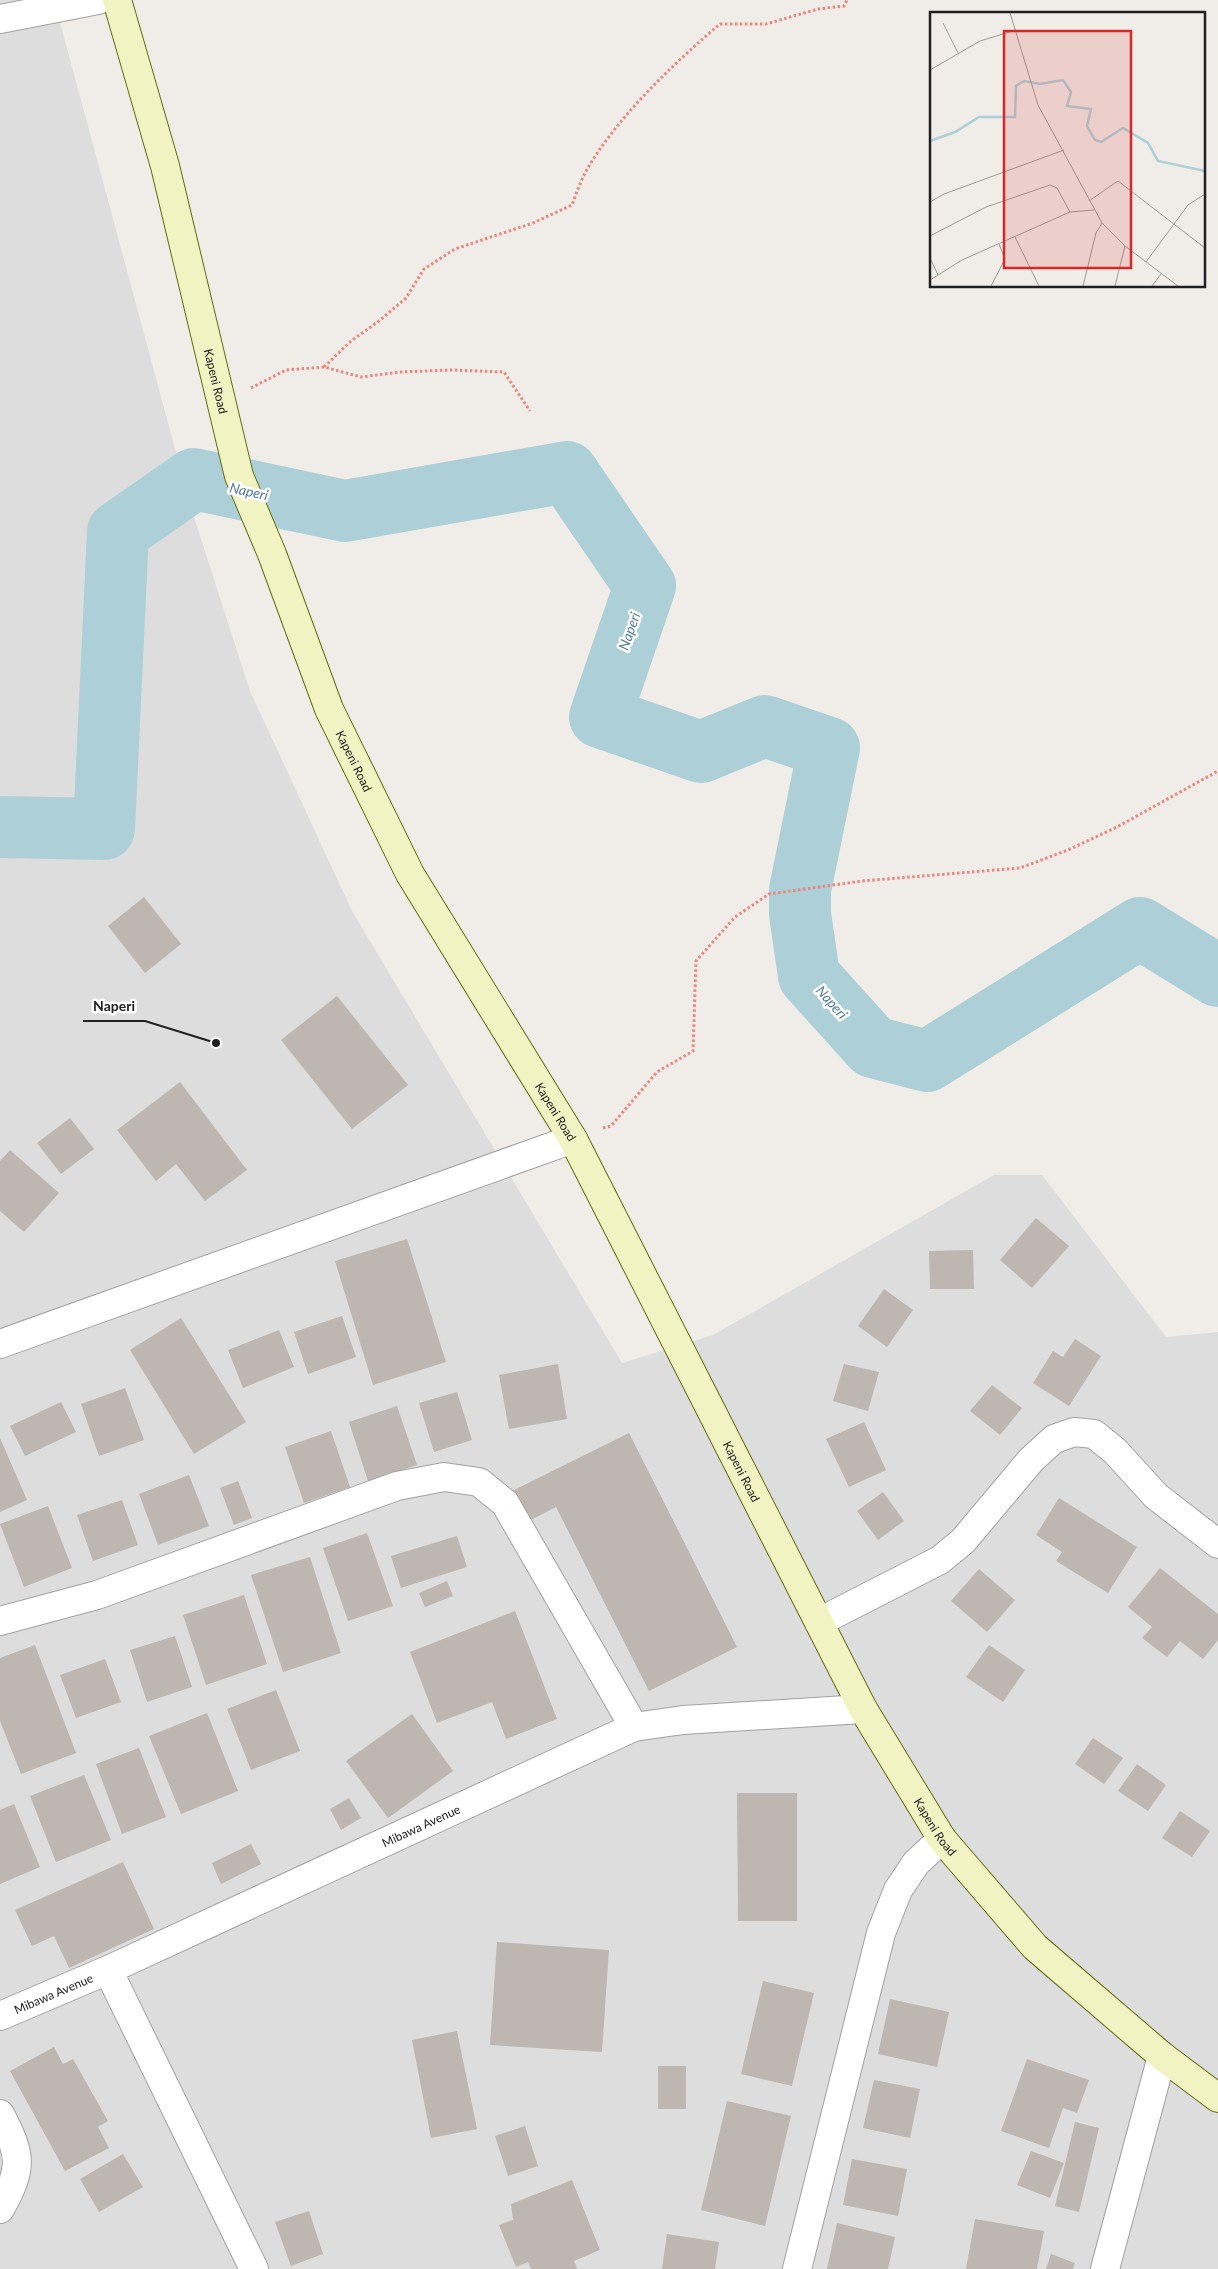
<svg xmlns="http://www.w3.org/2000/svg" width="1218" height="2269" font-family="Lato,sans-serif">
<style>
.residential{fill:#dedddd}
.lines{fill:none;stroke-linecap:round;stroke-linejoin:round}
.river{stroke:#add0d8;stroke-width:62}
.building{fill:#bdb6b1}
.street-casing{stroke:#a1a1a1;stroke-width:30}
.secondary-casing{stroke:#666d11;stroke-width:30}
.path{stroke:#eb867e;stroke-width:3;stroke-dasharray:2.5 2.5;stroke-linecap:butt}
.street{stroke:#fff;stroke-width:28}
.secondary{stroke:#f2f3c3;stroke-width:28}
.labels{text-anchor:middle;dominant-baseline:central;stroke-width:5;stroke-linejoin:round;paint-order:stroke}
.street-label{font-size:12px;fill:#202020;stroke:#fff}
.water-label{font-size:14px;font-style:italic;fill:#537a9f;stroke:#fff}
.inset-river{fill:none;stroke:#add0d8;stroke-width:2.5}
.inset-road{fill:none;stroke:#9d9b98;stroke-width:1}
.view{fill:#d62828;fill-opacity:0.15;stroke:#d62828;stroke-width:2.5}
.inset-edge{fill:none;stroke:#202020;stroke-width:2.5}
.leader{fill:none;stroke:#202020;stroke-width:2}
.callout-dot{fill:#202020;stroke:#fff;stroke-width:2}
.callout-label{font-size:14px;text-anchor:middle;font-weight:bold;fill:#202020;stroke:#fff;stroke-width:5;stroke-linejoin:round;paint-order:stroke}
</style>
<rect width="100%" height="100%" fill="#f0ede8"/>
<polygon class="residential" points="0,0 54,0 191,508 250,691 352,911 622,1363 713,1335 994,1175 1042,1175 1166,1337 1218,1332 1218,2269 0,2269"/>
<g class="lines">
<polyline class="river" points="0,827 104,829 118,532 194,479 345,511 567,472 645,586 600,717 701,752 765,726 829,748 800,890 800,914 809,976 873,1047 927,1061 1140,928 1218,976"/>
</g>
<g class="building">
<polygon points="144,897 181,944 145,973 108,926"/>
<polygon points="337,996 408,1085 352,1129 281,1040"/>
<polygon points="180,1082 247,1170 205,1201 176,1164 156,1181 117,1130"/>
<polygon points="70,1118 94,1149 61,1174 37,1143"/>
<polygon points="10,1150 59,1193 24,1232 0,1211 0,1161"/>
<polygon points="1036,1218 1069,1246 1032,1288 1000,1260"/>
<polygon points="407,1239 446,1362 373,1385 335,1261"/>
<polygon points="973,1250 974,1289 930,1289 929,1251"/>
<polygon points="884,1289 913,1310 887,1347 858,1326"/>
<polygon points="342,1316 356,1357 308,1374 294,1332"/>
<polygon points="181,1318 246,1422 194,1454 130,1350"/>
<polygon points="279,1330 294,1367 243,1388 228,1350"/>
<polygon points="1075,1339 1101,1356 1069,1406 1033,1383 1053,1351 1063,1357"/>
<polygon points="558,1364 567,1419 509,1429 499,1375"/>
<polygon points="844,1364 879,1372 868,1411 833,1401"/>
<polygon points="992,1385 1022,1408 1000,1435 970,1411"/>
<polygon points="125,1388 144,1440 99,1456 81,1404"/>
<polygon points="457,1392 472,1440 434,1452 419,1403"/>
<polygon points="61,1402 76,1432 25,1456 10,1426"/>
<polygon points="397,1406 417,1465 368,1481 349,1422"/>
<polygon points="864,1422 886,1470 849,1487 826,1439"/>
<polygon points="331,1431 350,1487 304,1503 285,1447"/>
<polygon points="629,1433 737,1647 649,1691 556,1507 525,1523 510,1492"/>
<polygon points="0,1438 27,1500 0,1512"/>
<polygon points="189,1475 209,1526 158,1545 139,1494"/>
<polygon points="238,1481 252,1518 234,1525 220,1488"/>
<polygon points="883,1492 904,1521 878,1540 857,1511"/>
<polygon points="1059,1498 1137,1547 1108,1593 1056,1561 1062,1552 1036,1535"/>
<polygon points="122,1500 138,1545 93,1561 77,1515"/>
<polygon points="48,1506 72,1568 24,1587 0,1524"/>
<polygon points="367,1533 393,1606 348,1621 323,1548"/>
<polygon points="457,1536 467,1567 401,1588 391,1556"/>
<polygon points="310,1557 341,1653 283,1672 251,1575"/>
<polygon points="1160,1568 1218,1614 1218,1640 1203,1659 1180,1641 1167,1657 1142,1638 1152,1627 1128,1607"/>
<polygon points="979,1569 1015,1600 987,1632 951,1601"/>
<polygon points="447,1581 453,1596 425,1607 419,1593"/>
<polygon points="244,1595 267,1664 206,1685 183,1615"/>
<polygon points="515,1611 557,1719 506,1739 492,1702 437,1723 410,1652"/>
<polygon points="175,1636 192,1687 147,1702 130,1650"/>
<polygon points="35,1645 76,1753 21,1774 0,1721 0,1658"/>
<polygon points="989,1645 1025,1670 1003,1702 966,1677"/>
<polygon points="105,1659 121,1702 76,1718 60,1675"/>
<polygon points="276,1690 300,1751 251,1770 227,1709"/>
<polygon points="207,1713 238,1791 181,1814 149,1736"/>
<polygon points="412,1714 453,1771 388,1818 346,1761"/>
<polygon points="1093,1738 1123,1758 1104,1784 1075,1764"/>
<polygon points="139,1748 166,1817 122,1834 96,1764"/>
<polygon points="1137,1764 1166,1785 1148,1811 1118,1791"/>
<polygon points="84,1775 111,1840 56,1862 30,1796"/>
<polygon points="737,1793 797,1793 797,1921 738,1921"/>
<polygon points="349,1798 361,1818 341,1830 330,1809"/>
<polygon points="14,1804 40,1867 0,1884 0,1810"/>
<polygon points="1180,1811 1210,1831 1192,1857 1162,1838"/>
<polygon points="251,1844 261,1864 221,1884 212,1863"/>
<polygon points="123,1862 154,1929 69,1968 54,1936 32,1946 15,1910"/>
<polygon points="497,1942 609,1950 602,2052 490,2045"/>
<polygon points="763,1981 814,1993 792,2086 741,2074"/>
<polygon points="890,1999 949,2012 937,2067 878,2054"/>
<polygon points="457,2031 477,2129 431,2138 412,2040"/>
<polygon points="54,2047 63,2064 73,2059 108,2121 98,2127 109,2148 65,2171 10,2071"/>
<polygon points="1027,2059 1089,2080 1077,2113 1063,2108 1049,2148 1001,2131"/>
<rect x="658" y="2066" width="28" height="43"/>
<polygon points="874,2080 920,2089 910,2138 863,2128"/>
<polygon points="727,2101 791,2116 765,2226 701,2210"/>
<polygon points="1075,2122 1099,2128 1079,2212 1055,2206"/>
<polygon points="525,2126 538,2166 508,2176 495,2136"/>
<polygon points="1031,2151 1064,2163 1050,2198 1017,2185"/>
<polygon points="123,2154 143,2187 99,2212 80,2179"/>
<polygon points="852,2159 907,2169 898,2216 843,2205"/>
<polygon points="572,2180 600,2250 574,2261 577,2269 531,2269 528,2262 516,2267 499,2225 513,2220 511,2204"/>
<polygon points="309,2211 323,2254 291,2266 275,2222"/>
<polygon points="975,2219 1044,2231 1037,2269 966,2269"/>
<polygon points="837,2223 895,2237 888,2269 827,2269"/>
<polygon points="667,2234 719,2242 715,2269 662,2269"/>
<polygon points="1051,2254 1075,2263 1073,2269 1046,2269"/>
</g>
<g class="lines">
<defs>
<g id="street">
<polyline points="0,19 98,0"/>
<polyline points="0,1344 573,1139"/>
<polyline points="0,1621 97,1595 397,1486 444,1477 479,1482 505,1503 634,1727"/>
<polyline points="819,1622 940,1560 963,1541 1031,1460 1054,1439 1074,1432 1094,1434 1115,1451 1156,1496 1218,1544"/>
<polyline points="108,1970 254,2269"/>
<path id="s1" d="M0,2016L108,1970L634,1727L683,1720L863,1709"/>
<path d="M0,2114C22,2156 23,2168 0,2209"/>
<polyline points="797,2269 881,1933 898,1890 916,1863 942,1839"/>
<polyline points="1105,2269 1162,2056"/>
</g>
<g id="secondary">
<path id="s2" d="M117,0L165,166L239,476L272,554L329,709L410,874L573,1139L863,1709L942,1839L1035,1947L1162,2056L1218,2098"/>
</g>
</defs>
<use href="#street" class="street-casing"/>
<use href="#secondary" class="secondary-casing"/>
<g class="path">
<path d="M324,367L351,341L379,321L406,298L424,269L455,249L533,223L572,205C576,194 580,183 585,173C615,119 673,64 720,24H766L818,9L844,6L847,0"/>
<polyline points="251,388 286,370 324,367 361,377 400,372 452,370 504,372 530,411"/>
<polyline points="603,1128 611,1126 657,1072 693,1051 696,961 735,917 769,894 862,881 1020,868 1068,850 1117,827 1218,771"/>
</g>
<use href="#street" class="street"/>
<use href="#secondary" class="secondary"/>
</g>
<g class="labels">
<g class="street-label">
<text stroke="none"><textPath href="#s2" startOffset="394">Kapeni Road</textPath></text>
<text stroke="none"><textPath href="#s2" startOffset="799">Kapeni Road</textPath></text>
<text stroke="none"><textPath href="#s2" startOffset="1204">Kapeni Road</textPath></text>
<text stroke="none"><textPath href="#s2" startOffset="1609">Kapeni Road</textPath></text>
<text stroke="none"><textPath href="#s1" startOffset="462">Mibawa Avenue</textPath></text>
<text stroke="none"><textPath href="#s2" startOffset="2014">Kapeni Road</textPath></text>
<text stroke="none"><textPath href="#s1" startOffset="58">Mibawa Avenue</textPath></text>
</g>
<g class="water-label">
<text transform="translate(249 491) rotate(12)">Naperi</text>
<text transform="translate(629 631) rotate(-71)">Naperi</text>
<text transform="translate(832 1002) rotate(48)">Naperi</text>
</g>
</g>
<g transform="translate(930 12)">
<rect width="275" height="275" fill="#f0ede8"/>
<path class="inset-river" d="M0,129L25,120L49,105H85L86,74L94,69L110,72L133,68L141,80L137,94L161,97L157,114L165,128L171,130L193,116L218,131L228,149L275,159"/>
<path class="inset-road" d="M80,1L108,93L172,211L195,234L248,274M13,11L28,41M0,58L50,29L86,18M159,189L188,169L275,236M0,190L14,182L134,138M0,224L56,195L120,173L127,176L140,200M85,225L109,274M0,246L8,263M216,250L258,193L275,182M0,268L32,248L140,200L164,198M61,274L75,247L69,232M153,274L166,221L172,211M185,274L195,234M222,274L231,262"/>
<path class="view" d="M74,19H201V256H74Z"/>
<rect width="275" height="275" class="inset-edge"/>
</g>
<path class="leader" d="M216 1043L145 1021H83"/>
<circle class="callout-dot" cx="216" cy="1043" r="5"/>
<g class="callout-label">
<text x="114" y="1011">Naperi</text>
</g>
</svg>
